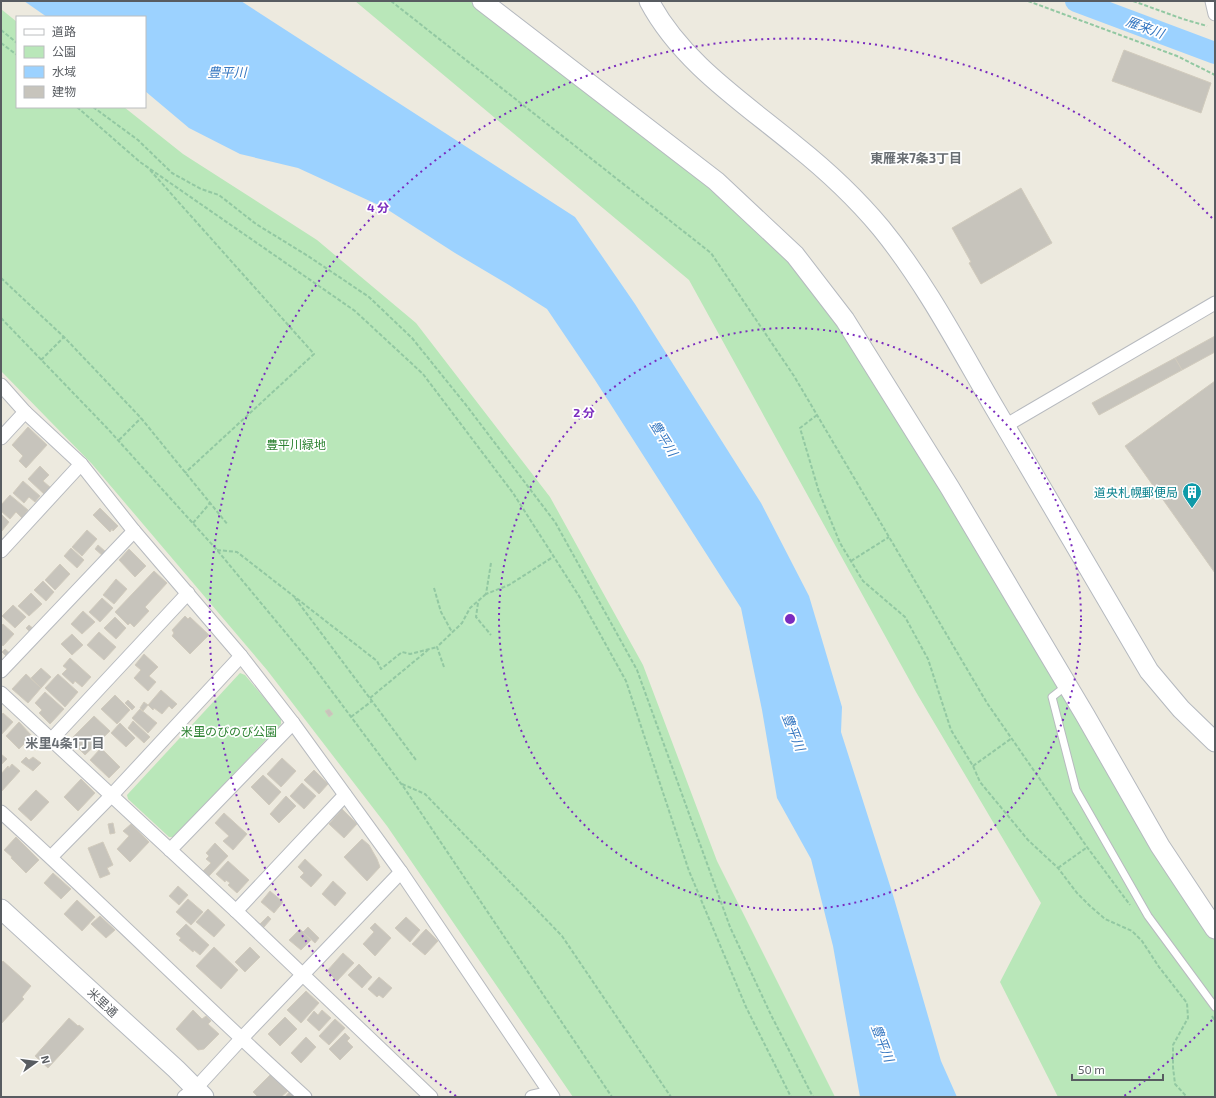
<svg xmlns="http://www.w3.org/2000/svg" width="1216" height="1098" font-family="'Exo 2','Noto Sans JP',sans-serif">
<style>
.green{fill:#b9e7b9}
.water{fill:#9cd2ff}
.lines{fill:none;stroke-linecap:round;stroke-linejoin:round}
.river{stroke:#9cd2ff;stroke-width:22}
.building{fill:#c7c4bc;stroke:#d1cbbd}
.lane-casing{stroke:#b7babf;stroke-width:9}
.street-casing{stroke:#b7babf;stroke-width:15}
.secondary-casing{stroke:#b5b9bf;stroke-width:21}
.path{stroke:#92c8a2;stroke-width:2;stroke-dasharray:4 2;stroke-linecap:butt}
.lane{stroke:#fff;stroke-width:7}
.street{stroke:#fff;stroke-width:13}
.secondary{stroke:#fff;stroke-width:19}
.ring{fill:none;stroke:#7b2cbf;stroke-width:2;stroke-dasharray:2 4}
.labels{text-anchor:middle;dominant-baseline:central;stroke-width:3.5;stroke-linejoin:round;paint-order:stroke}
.park-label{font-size:12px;fill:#2e8333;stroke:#fff}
.culture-label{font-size:12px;fill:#0d838f;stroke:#fff;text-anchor:end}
.street-label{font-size:12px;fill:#585c61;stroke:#fff}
.water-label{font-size:13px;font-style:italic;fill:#3577c1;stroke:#fff}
.neighbourhood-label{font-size:13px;font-weight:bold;fill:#696e73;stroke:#fff}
.centre{fill:#7b2cbf;stroke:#fff;stroke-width:2}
.ring-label{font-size:12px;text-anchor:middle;font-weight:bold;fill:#7b2cbf;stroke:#fff;stroke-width:3.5;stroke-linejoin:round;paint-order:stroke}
</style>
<rect width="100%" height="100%" fill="#edeadf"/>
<g class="green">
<polygon points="355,1 470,1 692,171 786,259 862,357 1215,938 1215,1097 1058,1097 1000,982 1041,903 916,692 689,280"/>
<polygon points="1,9 17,22 17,107 124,107 183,154 317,240 416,323 550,497 643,665 717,861 835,1097 573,1097 387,826 267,670 92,464 1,371"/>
<polygon points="240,673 245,675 281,718 281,724 174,837 169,837 128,799 127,795"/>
</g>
<polygon class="water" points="24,1 241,1 575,217 635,304 761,503 809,596 842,707 841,732 893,895 941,1061 957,1097 860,1097 833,946 811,859 777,798 762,710 741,608 595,380 547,309 509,285 455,253 385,208 298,168 240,154 189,128 145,91 145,17 47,17"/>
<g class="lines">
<polyline class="river" points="1076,1 1215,53"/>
</g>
<g class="building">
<polygon points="1124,50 1211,83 1201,113 1112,81"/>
<polygon points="1021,188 1052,243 981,284 969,263 971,262 952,228"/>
<polygon points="1215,336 1215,352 1182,370 1175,358"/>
<polygon points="1175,358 1182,370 1099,415 1092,403"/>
<polygon points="1215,381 1215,573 1125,446"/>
<polygon points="28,427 47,445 26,468 19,461 23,456 12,445"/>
<polygon points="40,466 49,475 43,481 51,488 45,495 28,479"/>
<polygon points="23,481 40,496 35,502 29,497 24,503 13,493"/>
<polygon points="10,495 28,510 22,518 16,512 10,519 1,511 1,505"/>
<polygon points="100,508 118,526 113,531 112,529 110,532 93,515"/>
<polygon points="1,514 9,522 2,531 1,530"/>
<polygon points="87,530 97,539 82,556 72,547"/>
<polygon points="98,545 106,552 103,556 95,549"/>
<polygon points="71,548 84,560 77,568 64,556"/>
<polygon points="129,549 146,566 135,577 119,560"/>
<polygon points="60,564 70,574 55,590 45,580"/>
<polygon points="154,571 167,583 145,607 149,611 134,627 130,623 128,625 115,612"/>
<polygon points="116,579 127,589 114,604 103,595"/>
<polygon points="43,581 54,592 46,601 34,590"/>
<polygon points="31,593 42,604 29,616 18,606"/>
<polygon points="102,598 113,608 100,622 89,612"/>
<polygon points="13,605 26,617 15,628 2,616"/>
<polygon points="83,611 95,622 82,634 71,624"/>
<polygon points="185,616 188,619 190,617 209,635 190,654 172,636 174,633 172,630"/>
<polygon points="115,617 126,628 116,639 104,628"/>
<polygon points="3,624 14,634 3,646 1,644 1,626"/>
<polygon points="29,625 35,630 32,634 26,628"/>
<polygon points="99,632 116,647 104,660 87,645"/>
<polygon points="72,634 83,645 72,655 61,644"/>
<polygon points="5,649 12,655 9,659 2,652"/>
<polygon points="144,654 158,667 149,676 156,682 148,691 134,678 141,670 135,665"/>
<polygon points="70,658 91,677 82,687 75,681 73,684 62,674 67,669 63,666"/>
<polygon points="41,668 51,677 41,688 31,678"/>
<polygon points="26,674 41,688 28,703 12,689"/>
<polygon points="58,674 78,692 65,707 45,688"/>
<polygon points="161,690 177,704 172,709 169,706 162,714 154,708 153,710 148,705"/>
<polygon points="45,692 64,709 50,724 39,713 42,710 35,703"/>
<polygon points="115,695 130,710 117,724 101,709"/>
<polygon points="128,700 135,707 132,710 125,703"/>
<polygon points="144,702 148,705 143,711 140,708"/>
<polygon points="140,709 157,723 148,733 132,718"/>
<polygon points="329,709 333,714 329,717 325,711"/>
<polygon points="3,713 13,722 1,735 1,715"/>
<polygon points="94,716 110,731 85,755 70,740"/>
<polygon points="133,721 150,737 144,743 128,728"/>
<polygon points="19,722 32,736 19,749 6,736"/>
<polygon points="120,723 135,738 126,747 111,733"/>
<polygon points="101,748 120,767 109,778 90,760"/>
<polygon points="1,754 7,759 1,765"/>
<polygon points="26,757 29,760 33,757 41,763 33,771 21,762"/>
<polygon points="282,758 296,771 281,787 267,774"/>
<polygon points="12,764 20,771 1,792 1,774 8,766 9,768"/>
<polygon points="314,770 328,784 319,794 304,780"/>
<polygon points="263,775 281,792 269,805 251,787"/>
<polygon points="81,779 95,793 78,811 64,797"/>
<polygon points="302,783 316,796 304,809 290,796"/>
<polygon points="36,790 49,802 31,821 18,809"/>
<polygon points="286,796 296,806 279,823 270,814"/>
<polygon points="342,809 357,824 344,838 329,824"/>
<polygon points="224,813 247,834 233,850 223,841 229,836 215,823"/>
<polygon points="113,823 115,833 110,834 108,824"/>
<polygon points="131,824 149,842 130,862 117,849 129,836 123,831"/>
<polygon points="16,837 39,860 26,873 11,858 12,857 4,850"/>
<polygon points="362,839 369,845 377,859 380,867 367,881 344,857"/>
<polygon points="103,842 113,865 107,868 110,874 100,878 88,848"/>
<polygon points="215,843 228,856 209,876 203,871 211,863 206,859 209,856 206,853"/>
<polygon points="305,859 322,875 311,887 300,877 304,873 298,867"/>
<polygon points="228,861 249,880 237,893 228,885 230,883 226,880 225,882 216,874"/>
<polygon points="53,873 71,889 61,899 44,883"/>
<polygon points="333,881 346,893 335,906 322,894"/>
<polygon points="178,886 188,895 179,905 169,896"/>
<polygon points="270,891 283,902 274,913 261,902"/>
<polygon points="188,899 203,912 191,925 176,912"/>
<polygon points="77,900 95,917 82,931 64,914"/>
<polygon points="208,909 225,925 214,937 196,922"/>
<polygon points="100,916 115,930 106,938 91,924"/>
<polygon points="268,916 271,919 264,927 260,924"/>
<polygon points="406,917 420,930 410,942 395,928"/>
<polygon points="375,923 391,938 375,956 363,944 374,932 370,928"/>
<polygon points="186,924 209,945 200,955 194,950 193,952 179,940 181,938 176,934"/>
<polygon points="308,927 319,938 315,943 303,932"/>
<polygon points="300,929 311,940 301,950 289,940"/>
<polygon points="426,929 438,941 425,955 412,944"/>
<polygon points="214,947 238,970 221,989 196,966"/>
<polygon points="250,947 260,957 245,972 235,962"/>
<polygon points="343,953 354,963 337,981 327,971"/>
<polygon points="3,961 31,986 22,997 24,999 1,1024 1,963"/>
<polygon points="359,964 372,977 362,988 348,975"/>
<polygon points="379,977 392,988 383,998 379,995 377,997 368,989"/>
<polygon points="306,991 319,1003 301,1023 287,1010"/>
<polygon points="193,1010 202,1019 206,1016 211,1021 208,1024 219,1034 204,1049 198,1050 176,1029"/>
<polygon points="322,1010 331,1018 319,1031 307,1020 314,1011 318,1015"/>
<polygon points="285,1017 297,1029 280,1046 268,1034"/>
<polygon points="69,1018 78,1026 79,1025 84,1029 48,1068 35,1056"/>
<polygon points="335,1019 345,1028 329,1045 319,1036"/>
<polygon points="345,1033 350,1038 347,1041 353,1047 340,1060 329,1049"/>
<polygon points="306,1037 316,1047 301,1063 291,1053"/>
<polygon points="271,1074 288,1091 281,1097 258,1097 253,1092"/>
<polygon points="290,1091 296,1097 285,1097"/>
</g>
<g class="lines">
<defs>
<polyline id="lane" points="1066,686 1052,697 1076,790 1148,916 1215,1007"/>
<g id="street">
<polyline points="1212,1 1215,14"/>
<polyline points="1,385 25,412 81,464 134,531 241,656 293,723 401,872 553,1097"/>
<polyline points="1005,426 1215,303"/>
<polyline points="1,438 25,412"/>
<polyline points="1,551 81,464"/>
<polyline points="1,671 134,531"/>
<polyline points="1,693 236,911 431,1097"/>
<polyline points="51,740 188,593"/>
<path d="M1,812C104,905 202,1004 305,1097"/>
<polyline points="170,850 293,723"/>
<polyline points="51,857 111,796 241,656"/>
<polyline points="236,911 345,795"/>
<polyline points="184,1097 196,1088 241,1039 401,872"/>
<polyline points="532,1097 550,1093"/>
</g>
<g id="secondary">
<polyline points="482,1 716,181 795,255 845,320 950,488 1085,715 1160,846 1215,929"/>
<path d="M649,1C682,63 743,102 796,146C826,170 856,198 881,228C925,282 959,347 994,407C1046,495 1097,583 1149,671L1181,709L1215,742"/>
<polyline points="1,909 176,1069 204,1097"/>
</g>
</defs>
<use href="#lane" class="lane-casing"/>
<use href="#street" class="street-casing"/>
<use href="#secondary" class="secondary-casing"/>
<g class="path">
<polyline points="391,1 711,253 794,376 987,703 1087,847 1130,905"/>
<polyline points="1028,1 1177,56 1215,75"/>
<polyline points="1133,1 1183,19 1207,26"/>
<polyline points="1,30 17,43"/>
<polyline points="1,43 17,55"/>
<polyline points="77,107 140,162 355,311 423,374 513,493 579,596 626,681 689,871 746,1007 791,1097"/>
<polyline points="93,107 138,140 172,173 201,189 219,195 256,224 308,256 369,297 412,338 466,405 555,522 637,670 730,927 771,1015 813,1097"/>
<polyline points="150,170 314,354 185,473"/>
<polyline points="1,278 64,337 141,418 228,525"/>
<polyline points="1,318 107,428 217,550 310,662 405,789 612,1097"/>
<polyline points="41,360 64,337"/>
<polyline points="817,415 800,428 819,492 840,543 863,581 905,617 928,659 951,730 973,766 980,782 1028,840 1058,868 1077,893 1090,906 1105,919 1132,931 1142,941 1159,967 1187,1003 1188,1018 1173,1045 1173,1067 1175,1084 1187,1097"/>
<polyline points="119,440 141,418"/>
<polyline points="193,523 210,503"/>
<polyline points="217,550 237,552 377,661 381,669 402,652 410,654 437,647"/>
<polyline points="851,561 889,537"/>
<polyline points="491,563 486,594 509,585 553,557"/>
<polyline points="434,588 441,612 452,632"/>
<polyline points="295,598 416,760"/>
<polyline points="478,603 476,617 491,635"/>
<polyline points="444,667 437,647 462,623 470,608 486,594"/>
<polyline points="370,698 428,650"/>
<polyline points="351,717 372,701"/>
<polyline points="973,766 1012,738"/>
<polyline points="402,784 425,794 562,936 671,1097"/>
<polyline points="1058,868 1086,848"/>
<polyline points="1212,1016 1215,1021"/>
</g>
<use href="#lane" class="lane"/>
<use href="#street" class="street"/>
<use href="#secondary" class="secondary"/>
</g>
<g class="ring">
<circle cx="790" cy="619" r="291"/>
<path d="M1212 1020A582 582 0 0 1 1124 1096M456 1096A582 582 0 1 1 1212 218"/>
</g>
<defs>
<symbol id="building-pin" viewBox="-11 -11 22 30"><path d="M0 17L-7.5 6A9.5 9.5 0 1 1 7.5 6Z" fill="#0f9aa8" stroke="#fff"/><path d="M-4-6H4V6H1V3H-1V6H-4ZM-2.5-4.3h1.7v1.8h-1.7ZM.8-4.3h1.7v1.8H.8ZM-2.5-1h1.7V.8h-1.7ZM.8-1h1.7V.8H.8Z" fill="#fff"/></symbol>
</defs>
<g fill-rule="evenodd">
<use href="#building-pin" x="1181" y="481" width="22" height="30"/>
</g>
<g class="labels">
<g class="park-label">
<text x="296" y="444">豊平川緑地</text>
<text x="229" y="731">米里のびのび公園</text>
</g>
<g class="culture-label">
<text x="1178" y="492">道央札幌郵便局</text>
</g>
<g class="street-label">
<text transform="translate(103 1002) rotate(43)">米里通</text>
</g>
<g class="water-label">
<text transform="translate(1145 27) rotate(20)">雁来川</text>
<text x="227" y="72">豊平川</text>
<text transform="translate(664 438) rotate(58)">豊平川</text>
<text transform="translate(794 732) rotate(68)">豊平川</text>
<text transform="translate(883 1043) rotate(69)">豊平川</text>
</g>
<g class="neighbourhood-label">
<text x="916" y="158">東雁来7条3丁目</text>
<text x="65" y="743">米里4条1丁目</text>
</g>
</g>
<circle cx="790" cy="619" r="6" class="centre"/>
<g class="ring-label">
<text x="378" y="212">4 分</text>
<text x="584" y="417">2 分</text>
</g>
<rect width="1216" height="1098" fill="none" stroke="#585c61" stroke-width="4"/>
<rect x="16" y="16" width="130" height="92" fill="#ffffff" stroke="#bcbec0"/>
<rect x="24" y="29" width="20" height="6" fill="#ffffff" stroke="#bcbec0"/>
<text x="52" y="36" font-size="12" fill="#585c61">道路</text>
<rect x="24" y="46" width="20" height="12" fill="#b9e7b9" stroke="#bcbec0"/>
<text x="52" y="56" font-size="12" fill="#585c61">公園</text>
<rect x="24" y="66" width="20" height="12" fill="#9cd2ff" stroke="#bcbec0"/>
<text x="52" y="76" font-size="12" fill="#585c61">水域</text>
<rect x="24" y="86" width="20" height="12" fill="#c7c4bc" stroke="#bcbec0"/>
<text x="52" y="96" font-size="12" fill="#585c61">建物</text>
<g transform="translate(36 1062) rotate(76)" stroke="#ffffff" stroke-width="3" paint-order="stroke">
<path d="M0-3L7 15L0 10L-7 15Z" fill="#585c61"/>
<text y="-6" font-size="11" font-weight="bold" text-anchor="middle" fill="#585c61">N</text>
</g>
<path d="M1072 1074v6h91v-6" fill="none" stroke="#585c61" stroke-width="2"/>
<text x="1078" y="1074" font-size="12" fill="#585c61" stroke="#ffffff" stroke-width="3" paint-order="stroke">50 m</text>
</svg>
